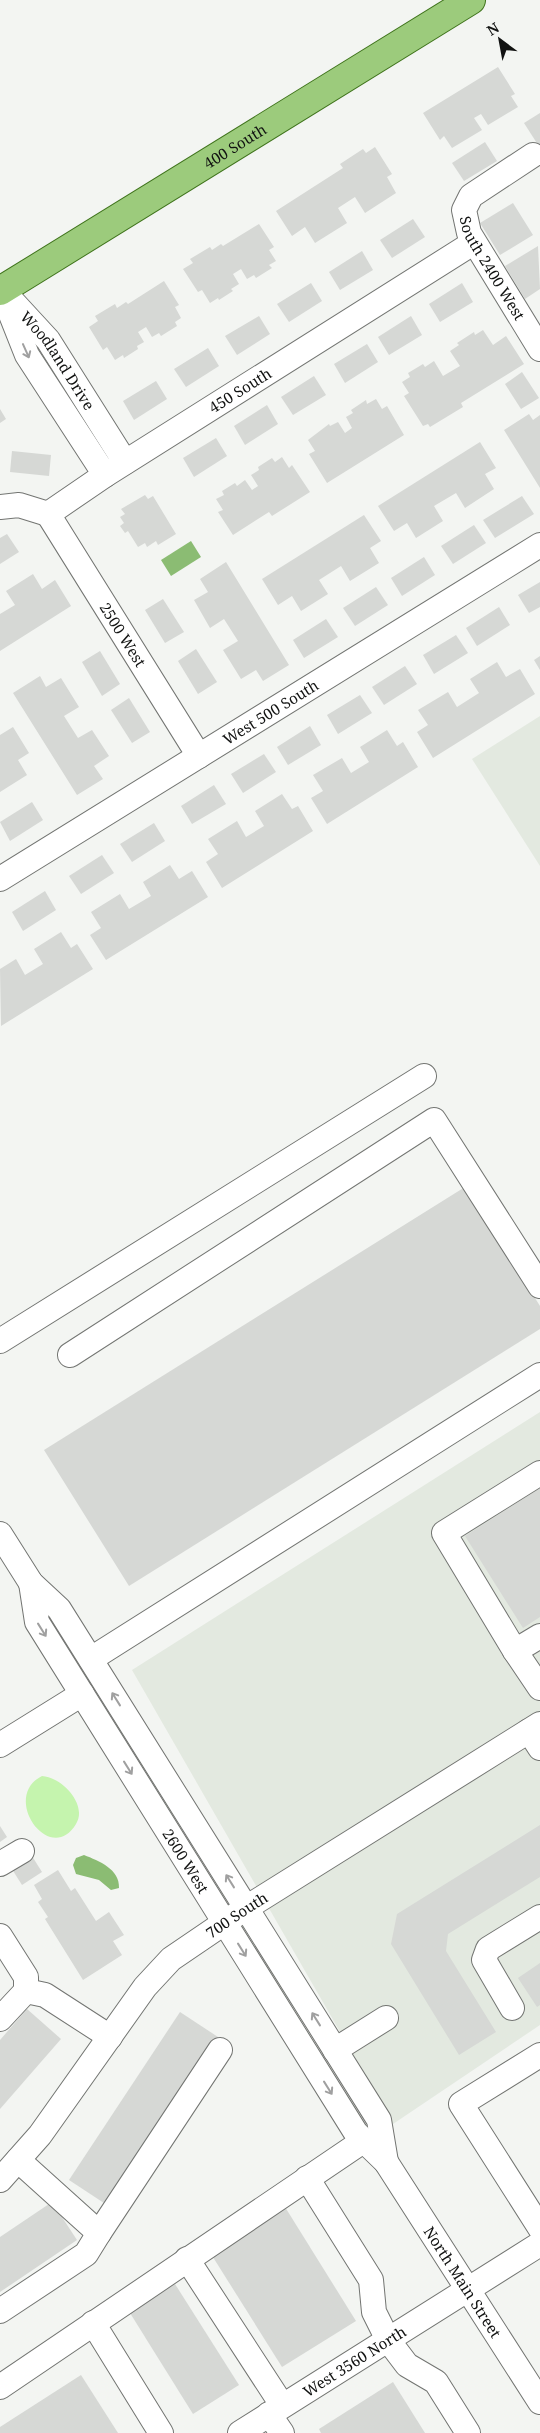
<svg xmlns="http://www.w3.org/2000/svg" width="540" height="2433" font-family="'Noto Serif',serif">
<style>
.built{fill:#e3e9e0}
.green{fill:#c5f4ae}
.water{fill:#8bbc73}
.building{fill:#d6d8d5}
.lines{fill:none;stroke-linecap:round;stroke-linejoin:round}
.minor-casing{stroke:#737572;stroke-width:26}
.major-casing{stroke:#40741d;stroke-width:30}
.minor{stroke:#fff;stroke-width:24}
.major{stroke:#9ccb7c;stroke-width:28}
.oneway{stroke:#a0a0a0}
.labels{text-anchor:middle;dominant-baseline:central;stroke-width:4;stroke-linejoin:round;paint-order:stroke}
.street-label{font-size:15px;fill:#111211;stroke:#f3f5f2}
</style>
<rect width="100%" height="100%" fill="#f3f5f2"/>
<g class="built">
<polygon points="540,716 540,866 472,759"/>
<polygon points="540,1412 540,2025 393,2124 132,1670"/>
</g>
<path class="green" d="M42,1776C62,1777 88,1805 76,1824C50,1867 0,1797 42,1776Z"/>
<g class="water">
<polygon points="191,541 201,557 171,576 161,560"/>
<path d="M84,1855C99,1861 120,1869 119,1888L111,1890L99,1880L76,1874L73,1865L76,1858Z"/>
</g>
<g class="building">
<polygon points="498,67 515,94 511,96 518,107 488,125 481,114 474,118 482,130 452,148 444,136 440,140 423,113"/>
<polygon points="540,113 540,148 524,123"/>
<polygon points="485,142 497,161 464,181 452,163"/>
<polygon points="375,147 392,174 387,177 396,193 365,213 355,197 338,208 347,223 315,243 305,227 292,236 276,211 343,168 340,164 363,149 366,153"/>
<polygon points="513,203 533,235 500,255 480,223"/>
<polygon points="413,219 425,237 392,258 380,240"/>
<polygon points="259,224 274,247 269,250 276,261 269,265 272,268 256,278 254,275 247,279 241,269 233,274 239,284 231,289 233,291 219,300 218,298 210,303 202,290 198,292 183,269 193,263 190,259 210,247 212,250 221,244 223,246"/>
<polygon points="538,246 540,289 525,299 505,266"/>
<polygon points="362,251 373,270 340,290 329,272"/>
<polygon points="164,281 179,305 175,307 181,318 175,322 177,326 161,336 159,333 152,337 146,327 138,332 144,342 137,346 138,349 124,358 123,355 115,360 107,347 103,350 89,327 98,321 95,316 115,304 117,308 126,302 128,304"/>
<polygon points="311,283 322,301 289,322 277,304"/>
<polygon points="462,283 473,302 440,322 429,304"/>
<polygon points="259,316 270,334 237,355 225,336"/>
<polygon points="411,316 422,335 389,355 378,337"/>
<polygon points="483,330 493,345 506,336 524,364 461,403 463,407 430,427 428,424 423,426 404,396 409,393 402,382 410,377 408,373 423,364 425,367 434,361 443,376 460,366 450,351 459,345 457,343 474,332 475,335"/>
<polygon points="367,344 378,362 345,383 334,364"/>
<polygon points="208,348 219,366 186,387 174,369"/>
<polygon points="522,372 539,398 521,409 505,384"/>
<polygon points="314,376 326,395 293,415 281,397"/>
<polygon points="156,381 167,399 134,420 123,401"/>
<polygon points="376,399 382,409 387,406 404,435 327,483 309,454 315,451 308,440 329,424 330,426 338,422 345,433 352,428 346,417 353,413 351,410 366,400 367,404"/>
<polygon points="267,405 278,424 245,445 234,426"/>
<polygon points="0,409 6,419 0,423"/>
<polygon points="529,414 533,420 540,415 540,488 504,430"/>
<polygon points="216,438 227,456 194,477 183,458"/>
<polygon points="480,442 496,468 485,474 494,489 465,508 456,493 434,506 443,521 416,538 407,523 394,531 378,506"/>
<polygon points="12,451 51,455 49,476 10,472"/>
<polygon points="282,457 289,468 292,465 310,492 272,516 269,512 233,535 218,512 223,510 216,499 224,495 222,491 235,483 237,486 245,480 252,490 258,486 251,475 259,470 258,467 272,458 275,462"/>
<polygon points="145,495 148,499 153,496 176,534 158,545 156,541 147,547 145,543 138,547 128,531 125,533 120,526 124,523 120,517 125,514 121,509"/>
<polygon points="522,496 534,514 495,538 483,520"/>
<polygon points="364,515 381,541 370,548 379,563 350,581 341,566 319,580 328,594 301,611 292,596 278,605 262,579"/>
<polygon points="474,525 486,543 453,564 441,546"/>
<polygon points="7,534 19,552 0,564 0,538"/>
<polygon points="424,557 435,575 402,596 391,578"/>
<polygon points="226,562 289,665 263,681 256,670 241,679 223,650 238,641 224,619 210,628 194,600 208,592 200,579"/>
<polygon points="33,574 42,589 55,580 71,606 0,651 0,614 15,605 6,591"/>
<polygon points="540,582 540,607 529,613 518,595"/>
<polygon points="376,587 388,605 355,626 343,608"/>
<polygon points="163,599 184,632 165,643 145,610"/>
<polygon points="499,607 510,625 477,646 466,628"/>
<polygon points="326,619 338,637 304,658 293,640"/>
<polygon points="456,635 468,653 434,674 423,655"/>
<polygon points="196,649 217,682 198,694 178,661"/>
<polygon points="100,651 120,684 102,696 82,662"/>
<polygon points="540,656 540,670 534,660"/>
<polygon points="497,662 506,677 520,669 535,694 433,758 417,732 428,725 418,710 448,692 457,707 479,693 470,679"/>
<polygon points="405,666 417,684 384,705 372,687"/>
<polygon points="40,676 46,687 61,678 79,707 64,716 78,738 92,730 109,756 94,766 103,779 77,795 13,693"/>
<polygon points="360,695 372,713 338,734 327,715"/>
<polygon points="129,698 150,732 132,743 111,710"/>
<polygon points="310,726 321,745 288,765 277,747"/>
<polygon points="13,727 29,753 18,760 27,775 0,792 0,735"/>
<polygon points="387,730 397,746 403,742 418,767 327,824 311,798 323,791 313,775 342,758 351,773 369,762 360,747"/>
<polygon points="264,754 276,772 243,793 231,774"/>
<polygon points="214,785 226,804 192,824 181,806"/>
<polygon points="282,794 292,809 298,806 313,831 222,888 206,862 218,854 208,839 237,821 246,837 264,826 255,811"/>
<polygon points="32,802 43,820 10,841 0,822"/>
<polygon points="154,823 165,841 132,862 120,844"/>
<polygon points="102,855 114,873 81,894 69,876"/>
<polygon points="170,865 179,879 192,871 208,897 106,960 90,935 101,928 91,912 120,894 129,909 151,896 143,882"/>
<polygon points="45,891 56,910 23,931 12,912"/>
<polygon points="61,932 71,948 77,944 93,969 1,1026 0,969 16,959 25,975 43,964 34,949"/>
<polygon points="465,1187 540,1306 540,1329 129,1586 44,1450"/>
<polygon points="540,1488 540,1617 523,1628 465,1536"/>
<polygon points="540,1825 540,1877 448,1934 446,1951 496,2032 459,2055 391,1944 397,1914"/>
<polygon points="0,1826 7,1837 0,1842"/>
<polygon points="30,1853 42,1872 22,1885 10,1866"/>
<polygon points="58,1870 71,1891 75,1888 96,1921 109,1912 124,1935 113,1941 122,1955 83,1980 45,1919 48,1917 38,1902 42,1899 34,1885"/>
<polygon points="540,1963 540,2005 537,2007 518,1978"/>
<polygon points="27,2009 61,2039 0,2109 0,2040"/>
<polygon points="180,2012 218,2037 107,2205 69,2180"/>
<polygon points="52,2202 77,2240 0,2292 0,2237"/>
<polygon points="285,2207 356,2321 282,2367 211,2254"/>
<polygon points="175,2284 239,2385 193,2414 130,2313"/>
<polygon points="81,2375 118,2433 0,2433 0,2427"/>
<polygon points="393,2382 425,2433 321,2433 319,2429"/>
</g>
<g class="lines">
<defs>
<g id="minor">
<path id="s1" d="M533,155L471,196L464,210L469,233L540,349"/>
<polyline points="0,287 27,355 105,475"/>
<path id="s2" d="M13,302L48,340L125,462"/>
<path id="s3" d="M0,507L19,505L48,514L105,475L473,243"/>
<path id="s4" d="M48,514L199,756"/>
<path id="s5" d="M0,879L540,545"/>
<polyline points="0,1341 424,1076"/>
<polyline points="70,1355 434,1120 540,1286"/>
<polyline points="540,1473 444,1533 515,1651 540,1688"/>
<polyline points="0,1534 31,1583 59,1609 379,2120 386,2162"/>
<path id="s6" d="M31,1583L37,1622L356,2133L386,2162L540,2402"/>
<polyline points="515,1651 540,1636"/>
<polyline points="91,1659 540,1375"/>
<polyline points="529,1731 540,1748"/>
<polyline points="0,1745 82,1694"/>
<polyline points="0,1864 22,1851"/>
<polyline points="0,1936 26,1977 26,1991 0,2019"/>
<polyline points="26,1991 45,1995 110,2037"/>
<polyline points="512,2008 484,1960 488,1949 540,1917"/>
<polyline points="335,2050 386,2018"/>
<polyline points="540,2055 461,2104 540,2228"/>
<polyline points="18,2160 99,2233 220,2050"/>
<polyline points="307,2178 371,2280 374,2312 388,2340 407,2365 436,2382 468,2433"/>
<path id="s7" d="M0,2180L40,2135L145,1987L171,1959L246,1908L540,1724"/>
<polyline points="187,2259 282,2405"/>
<polyline points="0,2311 86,2254 99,2233"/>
<polyline points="93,2323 161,2433"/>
<polyline points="0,2387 363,2141"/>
<polyline points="269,2414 282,2433"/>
<path id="s8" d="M240,2433L540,2244"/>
</g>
<g id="major">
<path id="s9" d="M0,291L471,0"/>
</g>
</defs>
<use href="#minor" class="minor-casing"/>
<use href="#major" class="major-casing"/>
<use href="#minor" class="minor"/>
<use href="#major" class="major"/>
</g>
<defs><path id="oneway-shaft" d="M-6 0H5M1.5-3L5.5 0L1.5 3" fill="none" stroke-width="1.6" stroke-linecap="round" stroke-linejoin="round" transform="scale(1.25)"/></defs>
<g class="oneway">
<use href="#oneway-shaft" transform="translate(26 351) rotate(66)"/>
<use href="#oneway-shaft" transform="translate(42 1630) rotate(58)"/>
<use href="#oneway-shaft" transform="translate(116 1699) rotate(-122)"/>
<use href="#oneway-shaft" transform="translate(128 1768) rotate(58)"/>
<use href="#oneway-shaft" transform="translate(230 1881) rotate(-122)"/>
<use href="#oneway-shaft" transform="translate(242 1950) rotate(58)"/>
<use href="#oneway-shaft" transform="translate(316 2019) rotate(-122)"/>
<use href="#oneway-shaft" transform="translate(328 2088) rotate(58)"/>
</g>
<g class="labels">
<g class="street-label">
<text stroke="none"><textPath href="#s9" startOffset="276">400 South</textPath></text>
<text stroke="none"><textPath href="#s1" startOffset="155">South 2400 West</textPath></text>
<text stroke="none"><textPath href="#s2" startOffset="74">Woodland Drive</textPath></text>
<text stroke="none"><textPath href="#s3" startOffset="278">450 South</textPath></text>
<text stroke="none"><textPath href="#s4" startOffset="142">2500 West</textPath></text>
<text stroke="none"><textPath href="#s5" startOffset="318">West 500 South</textPath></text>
<text stroke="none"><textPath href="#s6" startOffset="321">2600 West</textPath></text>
<text stroke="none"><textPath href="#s7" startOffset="359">700 South</textPath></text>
<text stroke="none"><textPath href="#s6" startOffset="826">North Main Street</textPath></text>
<text stroke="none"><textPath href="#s8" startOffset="135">West 3560 North</textPath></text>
</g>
</g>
<g transform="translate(500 40) rotate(328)" stroke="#f3f5f2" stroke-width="4" paint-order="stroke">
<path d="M0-4L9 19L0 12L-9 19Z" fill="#111211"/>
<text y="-8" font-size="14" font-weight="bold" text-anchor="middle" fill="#111211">N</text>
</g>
</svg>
